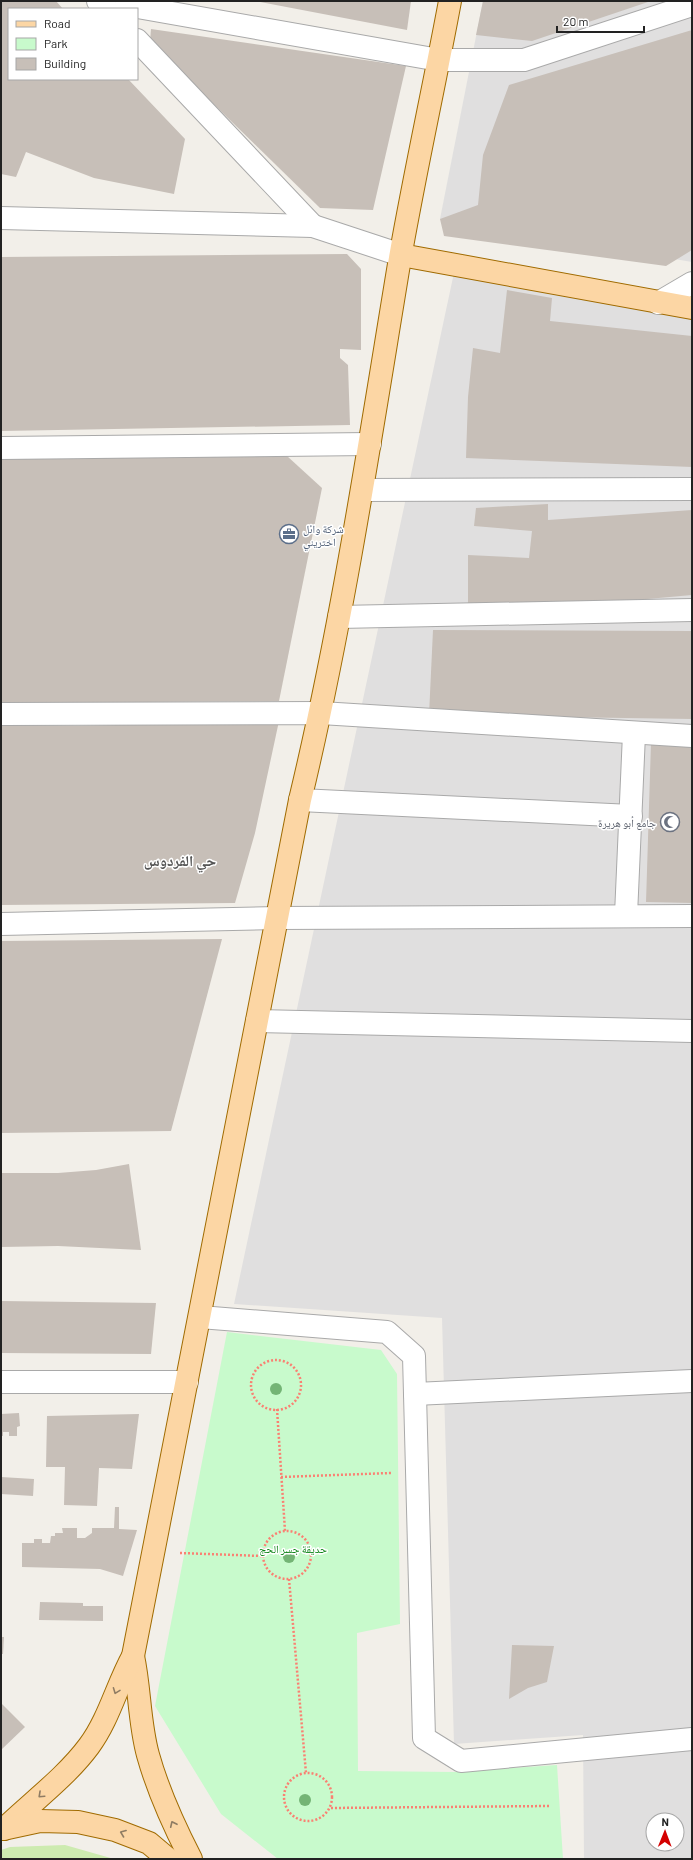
<svg xmlns="http://www.w3.org/2000/svg" width="693" height="1860" font-family="Barlow,'Noto Naskh Arabic',sans-serif">
<style>
.residential{fill:#e0dfdf;fill-rule:evenodd}
.grass{fill:#cdebb0}
.park{fill:#c8facc}
.building{fill:#c7bfb8}
.lines{fill:none;stroke-linecap:round;stroke-linejoin:round}
.minor-casing{stroke:#a9a9a9;stroke-width:24}
.major-casing{stroke:#a06b00;stroke-width:24}
.path{stroke:#fa8072;stroke-width:2.5;stroke-dasharray:2 2;stroke-linecap:butt}
.minor{stroke:#fff;stroke-width:22}
.major{stroke:#fcd6a4;stroke-width:22}
.tree{fill:#74b475}
.oneway{stroke:#8f7c63}
.labels{text-anchor:middle;dominant-baseline:central;stroke-width:3;stroke-linejoin:round;paint-order:stroke}
.service-label{font-size:11px;fill:#4e5e75;stroke:#fff;text-anchor:start}
.worship-label{font-size:11px;fill:#5b616d;stroke:#fff;text-anchor:end}
.park-label{font-size:11px;fill:#0c8416;stroke:#fff}
.district-label{font-size:15px;font-weight:bold;fill:#555;stroke:#fff}
</style>
<rect width="100%" height="100%" fill="#f2efe9"/>
<g class="residential">
<polygon points="483,1 692,1 692,262 440,219"/>
<path d="M455,268L692,308V1859H584L583,1735L454,1744L442,1318L234,1304ZM653,1820H677V1844H653Z"/>
</g>
<polygon class="grass" points="65,1845 114,1859 1,1859 1,1850 10,1847"/>
<polygon class="park" points="227,1332 381,1350 397,1374 400,1624 357,1633 358,1771 455,1772 557,1765 563,1859 278,1859 221,1814 155,1706"/>
<g class="building">
<polygon points="1,1 56,1 63,9 9,9 9,79 128,79 185,139 174,194 94,178 26,152 16,177 1,174"/>
<polygon points="255,1 411,1 407,30"/>
<polygon points="483,1 651,1 532,41 476,35"/>
<polygon points="151,29 406,66 373,210 320,208 150,42"/>
<polygon points="692,30 692,250 666,266 444,236 440,219 478,205 483,155 509,85"/>
<polygon points="347,254 361,269 361,350 340,349 340,358 348,365 350,425 1,431 1,257"/>
<polygon points="507,290 552,298 550,321 692,336 692,467 466,458 468,397 473,348 500,353"/>
<polygon points="287,456 322,488 279,701 1,703 1,458"/>
<polygon points="548,504 548,520 692,510 692,595 468,615 468,555 529,558 532,531 474,526 476,508"/>
<polygon points="433,630 692,631 692,719 429,715"/>
<polygon points="279,721 255,833 235,903 1,905 1,725 76,726"/>
<polygon points="651,742 692,743 692,903 646,902"/>
<polygon points="222,939 171,1131 1,1133 1,941"/>
<polygon points="129,1164 141,1250 58,1246 1,1247 1,1173 58,1173 96,1170"/>
<polygon points="1,1301 156,1303 151,1354 1,1353"/>
<polygon points="19,1413 20,1426 17,1427 17,1436 9,1436 9,1432 3,1432 3,1436 1,1436 1,1414"/>
<polygon points="139,1414 132,1469 99,1468 97,1506 64,1505 65,1467 46,1467 47,1416"/>
<polygon points="1,1477 34,1479 33,1496 1,1494"/>
<polygon points="115,1507 119,1507 119,1529 137,1530 123,1576 100,1569 22,1567 22,1543 34,1543 34,1539 42,1539 42,1543 50,1543 51,1536 55,1536 55,1533 63,1533 62,1528 77,1528 77,1538 85,1538 92,1533 92,1528 114,1528"/>
<polygon points="40,1602 83,1603 83,1606 103,1606 103,1621 39,1620"/>
<polygon points="1,1637 4,1637 3,1654 1,1654"/>
<polygon points="512,1645 554,1646 547,1682 528,1688 509,1699"/>
<polygon points="1,1703 25,1727 1,1750"/>
</g>
<g class="lines">
<defs>
<g id="minor">
<polyline points="98,1 107,9"/>
<polyline points="126,5 439,60 524,60 692,5"/>
<polyline points="137,40 313,226"/>
<polyline points="1,218 313,226 401,255"/>
<polyline points="658,303 692,283"/>
<polyline points="1,448 370,444"/>
<polyline points="363,490 692,489"/>
<polyline points="339,617 692,610"/>
<polyline points="1,714 321,713 692,736"/>
<polyline points="300,800 631,816"/>
<polyline points="626,915 634,734"/>
<polyline points="1,924 277,918 692,916"/>
<polyline points="257,1021 692,1031"/>
<polyline points="200,1317 387,1332 414,1356 424,1738 461,1761 692,1739"/>
<polyline points="1,1382 187,1382"/>
<polyline points="415,1394 692,1381"/>
</g>
<g id="major">
<polyline points="401,255 692,308"/>
<path d="M133,1656C140,1688 139,1723 148,1755C158,1791 174,1826 191,1859"/>
<path d="M1,1829H4C32,1802 66,1777 89,1746C109,1719 117,1685 133,1656L300,800C343,621 370,439 400,258C415,172 434,87 450,1"/>
<polyline points="3,1829 40,1821 78,1822 115,1830 149,1843 168,1859"/>
</g>
</defs>
<use href="#minor" class="minor-casing"/>
<use href="#major" class="major-casing"/>
<g class="path">
<circle cx="276" cy="1385" r="25"/>
<polyline points="277,1409 285,1531"/>
<polyline points="281,1477 391,1473"/>
<circle cx="287" cy="1555" r="24"/>
<polyline points="180,1553 262,1556"/>
<polyline points="289,1579 306,1773"/>
<circle cx="308" cy="1797" r="24"/>
<polyline points="331,1808 549,1806"/>
</g>
<use href="#minor" class="minor"/>
<use href="#major" class="major"/>
</g>
<g class="tree">
<circle cx="276" cy="1389" r="6"/>
<circle cx="289" cy="1557" r="6"/>
<circle cx="305" cy="1800" r="6"/>
</g>
<defs><path id="oneway-chevron" d="M-2-3.5L2.5 0L-2 3.5" fill="none" stroke-width="1.6" stroke-linecap="round" stroke-linejoin="round"/></defs>
<g class="oneway">
<use href="#oneway-chevron" transform="translate(116 1691) rotate(111)"/>
<use href="#oneway-chevron" transform="translate(41 1795) rotate(137)"/>
<use href="#oneway-chevron" transform="translate(173 1824) rotate(-115)"/>
<use href="#oneway-chevron" transform="translate(123 1833) rotate(-159)"/>
</g>
<defs>
<symbol id="office-ring" viewBox="-11 -11 22 22"><circle r="9.5" fill="#fff" stroke="#5c6f8a" stroke-width="1.5"/><path d="M-6-3h4V-5.5h4V-3h4V5H-6ZM-1-4.5V-3h2v-1.5ZM-6 0V1H6V0Z" fill="#5c6f8a"/></symbol>
<symbol id="mosque-ring" viewBox="-11 -11 22 22"><circle r="9.5" fill="#fff" stroke="#6b7280" stroke-width="1.5"/><path d="M3.5-4.9A6 6 0 1 0 3.5 4.9A5 5 0 1 1 3.5-4.9Z" fill="#6b7280"/></symbol>
</defs>
<g fill-rule="evenodd">
<use href="#office-ring" x="278" y="523" width="22" height="22"/>
<use href="#mosque-ring" x="659" y="811" width="22" height="22"/>
</g>
<g class="labels">
<g class="service-label">
<text x="303" y="528">شركة وائل<tspan x="303" dy="13">اختريني</tspan></text>
</g>
<g class="worship-label">
<text x="656" y="822">جامع أبو هريرة</text>
</g>
<g class="park-label">
<text x="293" y="1548">حديقة جسر الحج</text>
</g>
<g class="district-label">
<text x="180" y="860">حي الفردوس</text>
</g>
</g>
<rect width="693" height="1860" fill="none" stroke="#222222" stroke-width="4"/>
<rect x="8" y="8" width="130" height="72" fill="#ffffff" stroke="#a7a7a7"/>
<rect x="16" y="21" width="20" height="6" fill="#fcd6a4" stroke="#a7a7a7"/>
<text x="44" y="28" font-size="12" fill="#222222">Road</text>
<rect x="16" y="38" width="20" height="12" fill="#c8facc" stroke="#a7a7a7"/>
<text x="44" y="48" font-size="12" fill="#222222">Park</text>
<rect x="16" y="58" width="20" height="12" fill="#c7bfb8" stroke="#a7a7a7"/>
<text x="44" y="68" font-size="12" fill="#222222">Building</text>
<g transform="translate(665 1832) rotate(1)"><circle r="19" fill="#ffffff" stroke="#a7a7a7"/>
<path d="M0-3L7 15L0 10L-7 15Z" fill="#d40000"/>
<text y="-6" font-size="11" font-weight="bold" text-anchor="middle" fill="#222222">N</text>
</g>
<path d="M557 26v6h87v-6" fill="none" stroke="#222222" stroke-width="2"/>
<text x="563" y="26" font-size="12" fill="#222222" stroke="#ffffff" stroke-width="3" paint-order="stroke">20 m</text>
</svg>
